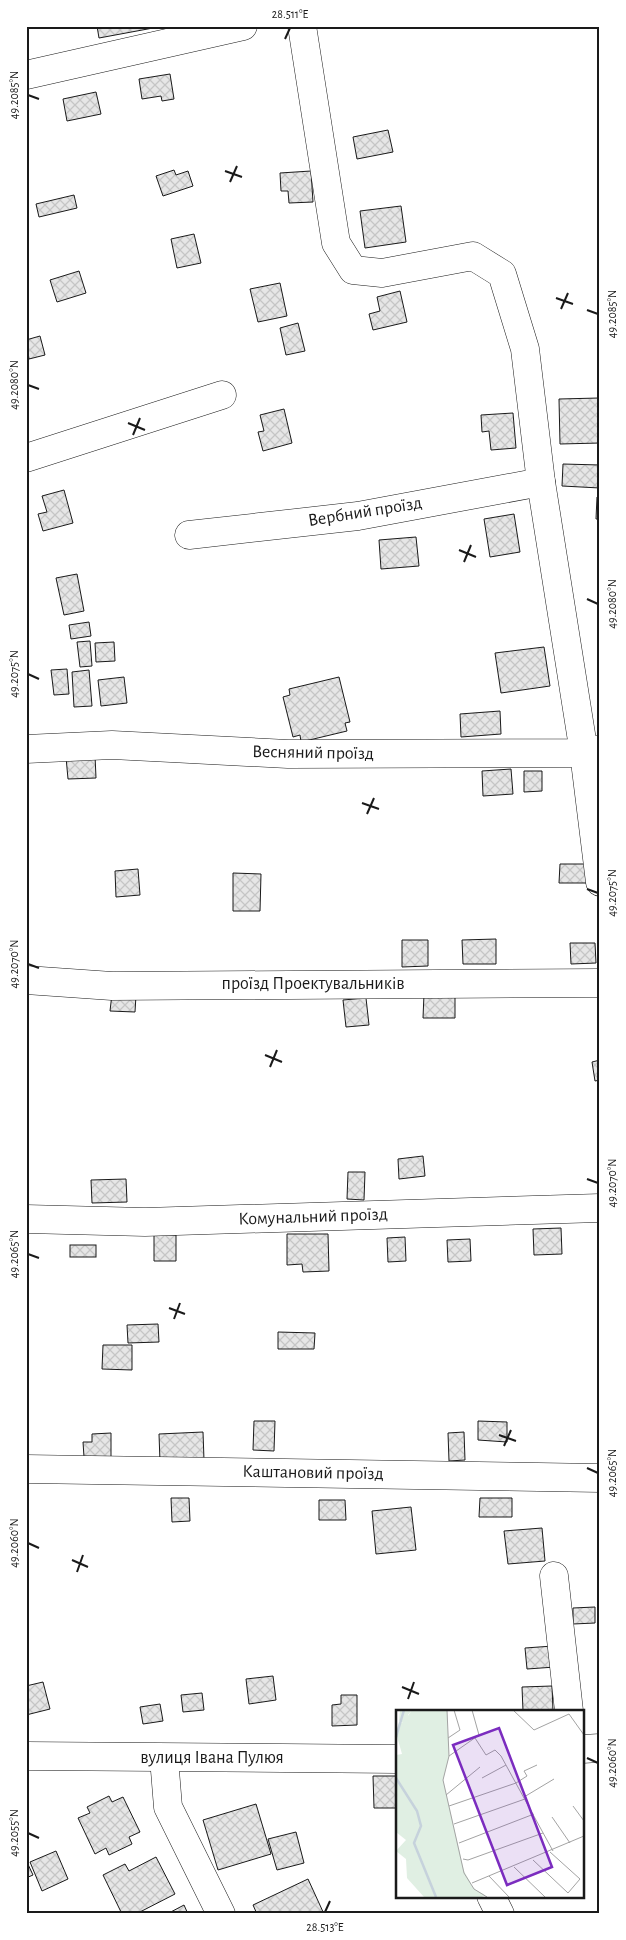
<svg xmlns="http://www.w3.org/2000/svg" width="626" height="1940" font-family="'Alegreya Sans',sans-serif">
<style>
.building{fill:url(#building-cross-hatch);stroke:#1a1a1a}
.lines{fill:none;stroke-linecap:round;stroke-linejoin:round}
.minor-casing{stroke:#1a1a1a;stroke-width:29}
.minor{stroke:#fff;stroke-width:28}
.ticks{fill:none;stroke:#1a1a1a;stroke-width:2}
.labels{text-anchor:middle;dominant-baseline:central;stroke-width:4;stroke-linejoin:round;paint-order:stroke}
.street-label{font-size:18px;fill:#1a1a1a;stroke:#fff}
.inset-river{fill:none;stroke:#c6d2dc;stroke-width:2.5}
.inset-road{fill:none;stroke:#a3a3a3;stroke-width:1}
.view{fill:#7b2cbf;fill-opacity:0.15;stroke:#7b2cbf;stroke-width:2.5}
.inset-edge{fill:none;stroke:#1a1a1a;stroke-width:2.5}
.neatline{fill:none;stroke:#1a1a1a;stroke-width:2}
.ticks-label{font-size:12px;text-anchor:middle;fill:#1a1a1a}
</style>
<defs>
<pattern id="building-cross-hatch" width="8" height="8" patternUnits="userSpaceOnUse" patternTransform="scale(1.25)"><rect width="8" height="8" fill="#e6e6e6"/><path d="M0 0l8 8M0 8l8-8" fill="none" stroke="#c5c5c5"/></pattern>
</defs>
<rect width="100%" height="100%" fill="#fff"/>
<g class="building">
<polygon points="97,26 153,26 153,28 99,38"/>
<polygon points="170,74 174,99 162,101 161,96 142,99 139,79"/>
<polygon points="96,92 101,114 67,121 63,99"/>
<polygon points="388,130 393,152 357,159 353,137"/>
<polygon points="174,170 176,175 188,171 193,186 163,196 156,176"/>
<polygon points="311,171 313,202 289,203 288,191 281,191 280,173"/>
<polygon points="74,195 77,208 39,217 36,204"/>
<polygon points="401,206 406,242 365,248 360,211"/>
<polygon points="194,234 201,263 177,268 171,239"/>
<polygon points="79,271 86,293 57,302 50,280"/>
<polygon points="280,283 287,316 258,322 250,289"/>
<polygon points="400,291 407,322 373,330 369,314 380,311 377,297"/>
<polygon points="298,323 305,351 286,355 280,328"/>
<polygon points="40,336 45,355 29,359 26,340"/>
<polygon points="599,398 600,443 560,444 559,399"/>
<polygon points="284,409 292,443 263,451 258,432 264,431 260,415"/>
<polygon points="513,413 516,448 491,450 489,431 482,432 481,415"/>
<polygon points="563,464 600,465 600,488 562,486"/>
<polygon points="64,490 73,523 43,531 38,514 47,512 42,496"/>
<polygon points="597,497 600,497 600,519 596,519"/>
<polygon points="514,514 520,552 490,557 484,519"/>
<polygon points="416,537 419,566 381,569 379,540"/>
<polygon points="77,574 84,611 64,615 56,578"/>
<polygon points="89,622 91,636 71,639 69,625"/>
<polygon points="90,641 92,666 80,667 77,642"/>
<polygon points="114,642 115,661 96,662 95,643"/>
<polygon points="544,647 550,686 501,693 495,653"/>
<polygon points="67,669 69,694 54,695 51,670"/>
<polygon points="89,670 92,706 74,707 72,672"/>
<polygon points="124,677 127,703 101,706 98,680"/>
<polygon points="339,677 350,722 345,723 347,731 301,742 300,735 293,737 283,697 290,695 289,689"/>
<polygon points="500,711 501,734 461,737 460,714"/>
<polygon points="95,755 96,778 68,779 66,757"/>
<polygon points="511,769 513,794 483,796 482,771"/>
<polygon points="524,771 542,771 542,791 524,792"/>
<polygon points="560,864 589,864 589,883 559,883"/>
<polygon points="138,869 140,895 116,897 115,871"/>
<polygon points="233,873 261,874 260,911 233,911"/>
<polygon points="496,939 496,964 463,964 462,940"/>
<polygon points="402,940 428,940 428,966 402,967"/>
<polygon points="570,943 595,943 596,963 571,964"/>
<polygon points="112,994 136,995 135,1012 110,1011"/>
<polygon points="424,994 455,995 455,1018 423,1018"/>
<polygon points="366,998 369,1025 346,1027 343,1000"/>
<polygon points="600,1060 600,1080 595,1081 592,1062"/>
<polygon points="423,1156 425,1176 399,1179 398,1159"/>
<polygon points="348,1172 365,1172 364,1200 347,1199"/>
<polygon points="126,1179 127,1202 92,1203 91,1180"/>
<polygon points="561,1228 562,1254 534,1255 533,1229"/>
<polygon points="154,1234 176,1235 176,1261 154,1261"/>
<polygon points="287,1234 328,1234 329,1271 303,1272 302,1264 287,1265"/>
<polygon points="405,1237 406,1261 388,1262 387,1238"/>
<polygon points="470,1239 471,1261 448,1262 447,1240"/>
<rect x="70" y="1245" width="26" height="12"/>
<polygon points="158,1324 159,1342 128,1343 127,1325"/>
<polygon points="278,1332 315,1333 314,1349 278,1349"/>
<polygon points="103,1345 132,1345 132,1370 102,1369"/>
<polygon points="254,1421 275,1421 274,1451 253,1450"/>
<polygon points="478,1421 507,1422 507,1442 478,1440"/>
<polygon points="203,1432 204,1460 160,1462 159,1434"/>
<polygon points="464,1432 465,1460 449,1461 448,1433"/>
<polygon points="111,1433 111,1457 84,1457 83,1442 92,1442 92,1434"/>
<polygon points="171,1498 189,1498 190,1521 172,1522"/>
<polygon points="480,1498 512,1498 512,1517 479,1517"/>
<polygon points="319,1500 345,1500 346,1520 319,1520"/>
<polygon points="411,1507 416,1550 376,1554 372,1511"/>
<polygon points="542,1528 545,1561 508,1564 504,1531"/>
<polygon points="595,1607 595,1623 573,1624 573,1608"/>
<polygon points="553,1646 555,1667 527,1669 525,1648"/>
<polygon points="273,1676 276,1700 249,1704 246,1679"/>
<polygon points="43,1682 50,1709 26,1715 26,1686"/>
<polygon points="552,1686 553,1711 523,1711 522,1687"/>
<polygon points="202,1693 204,1710 183,1712 181,1695"/>
<polygon points="341,1695 357,1695 357,1725 332,1726 332,1705 341,1704"/>
<polygon points="160,1704 163,1721 143,1724 140,1707"/>
<polygon points="373,1776 397,1776 397,1808 374,1808"/>
<polygon points="109,1796 112,1802 123,1797 140,1832 129,1837 132,1844 109,1855 106,1848 95,1854 78,1818 90,1813 87,1807"/>
<polygon points="256,1804 271,1854 218,1870 203,1820"/>
<polygon points="296,1832 304,1863 277,1870 268,1839"/>
<polygon points="56,1851 68,1879 42,1891 30,1862"/>
<polygon points="156,1857 175,1894 136,1914 122,1914 103,1875 125,1864 129,1871"/>
<polygon points="26,1860 33,1875 26,1878"/>
<polygon points="308,1879 324,1914 257,1914 253,1905"/>
<polygon points="184,1905 188,1914 167,1914"/>
</g>
<g class="lines">
<defs>
<g id="minor">
<polyline points="302,26 336,243 353,270 382,273 473,256 502,274 525,349 541,482 584,753 600,882"/>
<polyline points="26,75 243,26"/>
<polyline points="26,458 222,395"/>
<polyline points="189,535 358,516 541,482"/>
<polyline points="26,749 112,745 288,754 584,753 600,749"/>
<polyline points="26,980 112,986 600,983"/>
<polyline points="26,1219 145,1222 600,1208"/>
<polyline points="26,1469 600,1478"/>
<polyline points="554,1576 569,1711"/>
<polyline points="582,1749 600,1748"/>
<polyline points="26,1756 397,1759"/>
<polyline points="164,1758 168,1807 221,1914"/>
<polyline points="491,1896 500,1914"/>
</g>
</defs>
<use href="#minor" class="minor-casing"/>
<use href="#minor" class="minor"/>
</g>
<path class="ticks" d="M285,39L290,28M28,95L39,99M225,171L242,177M230,182L237,166M556,298L573,304M561,309L568,293M587,310L598,314M28,385L39,389M128,423L145,430M133,435L140,418M459,550L476,557M464,562L471,545M587,599L598,604M28,674L39,679M362,803L379,809M367,814L374,798M587,889L598,893M28,964L39,968M265,1055L282,1062M270,1067L277,1050M587,1179L598,1183M28,1254L39,1258M169,1308L185,1314M174,1319L180,1303M499,1435L516,1441M504,1446L511,1430M587,1468L598,1473M28,1543L39,1548M72,1560L88,1567M77,1572L83,1555M402,1687L419,1694M408,1699L414,1682M587,1758L598,1763M28,1833L39,1838M325,1912L330,1901"/>
<g class="labels">
<g class="street-label">
<text transform="translate(365 512) rotate(-9)">Вербний проїзд</text>
<text transform="translate(313 753) rotate(1)">Весняний проїзд</text>
<text x="313" y="984">проїзд Проектувальників</text>
<text transform="translate(313 1217) rotate(-2)">Комунальний проїзд</text>
<text transform="translate(313 1473) rotate(1)">Каштановий проїзд</text>
<text x="212" y="1758">вулиця Івана Пулюя</text>
</g>
</g>
<g transform="translate(396 1710)">
<rect width="188" height="188" fill="#fff"/>
<path d="M16,0H51L53,46L47,70L68,161L78,179L89,185L86,187H28L11,168L10,149L0,141L10,130L0,122V45L6,44L0,23L3,12L7,13Z" fill="#e0efe3"/>
<path d="M4,0H16L12,5L13,21L8,22L7,13L3,11Z" fill="#e0efe3"/>
<path d="M9,91H13L21,101L27,115V124L31,130L20,133L25,153L4,108Z" fill="#e0efe3"/>
<path class="inset-river" d="M0,27L8,0M0,68L21,101L25,116L18,133L40,187"/>
<path class="inset-road" d="M51,0L53,46L47,70L68,163L78,179L91,187M117,0L138,20L173,4L188,25M52,28L64,20L58,0M79,28L90,45L99,40L105,46L157,141M53,46L83,25L76,0M86,68L110,55M50,85L84,57M128,87L158,69M53,96L120,73L131,66L128,61L141,55M177,96L188,111M156,107L174,133M58,114L129,89M63,133L138,104M67,149L72,150L147,123M137,150L172,183L184,169L154,142M118,157L149,187M93,166L113,187M76,173L188,126"/>
<path class="view" d="M103,18L156,157L111,175L57,35Z"/>
<rect width="188" height="188" class="inset-edge"/>
</g>
<rect width="626" height="1940" fill="none" stroke="#ffffff" stroke-width="55"/>
<rect x="28" y="28" width="570" height="1884" class="neatline"/>
<g class="ticks-label">
<text x="290" y="18">28.511°E</text>
<text transform="translate(14 95) rotate(-90)" y="4">49.2085°N</text>
<text transform="translate(612 314) rotate(-90)" y="4">49.2085°N</text>
<text transform="translate(14 385) rotate(-90)" y="4">49.2080°N</text>
<text transform="translate(612 604) rotate(-90)" y="4">49.2080°N</text>
<text transform="translate(14 674) rotate(-90)" y="4">49.2075°N</text>
<text transform="translate(612 893) rotate(-90)" y="4">49.2075°N</text>
<text transform="translate(14 964) rotate(-90)" y="4">49.2070°N</text>
<text transform="translate(612 1183) rotate(-90)" y="4">49.2070°N</text>
<text transform="translate(14 1254) rotate(-90)" y="4">49.2065°N</text>
<text transform="translate(612 1473) rotate(-90)" y="4">49.2065°N</text>
<text transform="translate(14 1543) rotate(-90)" y="4">49.2060°N</text>
<text transform="translate(612 1763) rotate(-90)" y="4">49.2060°N</text>
<text transform="translate(14 1833) rotate(-90)" y="4">49.2055°N</text>
<text x="325" y="1931">28.513°E</text>
</g>
</svg>
